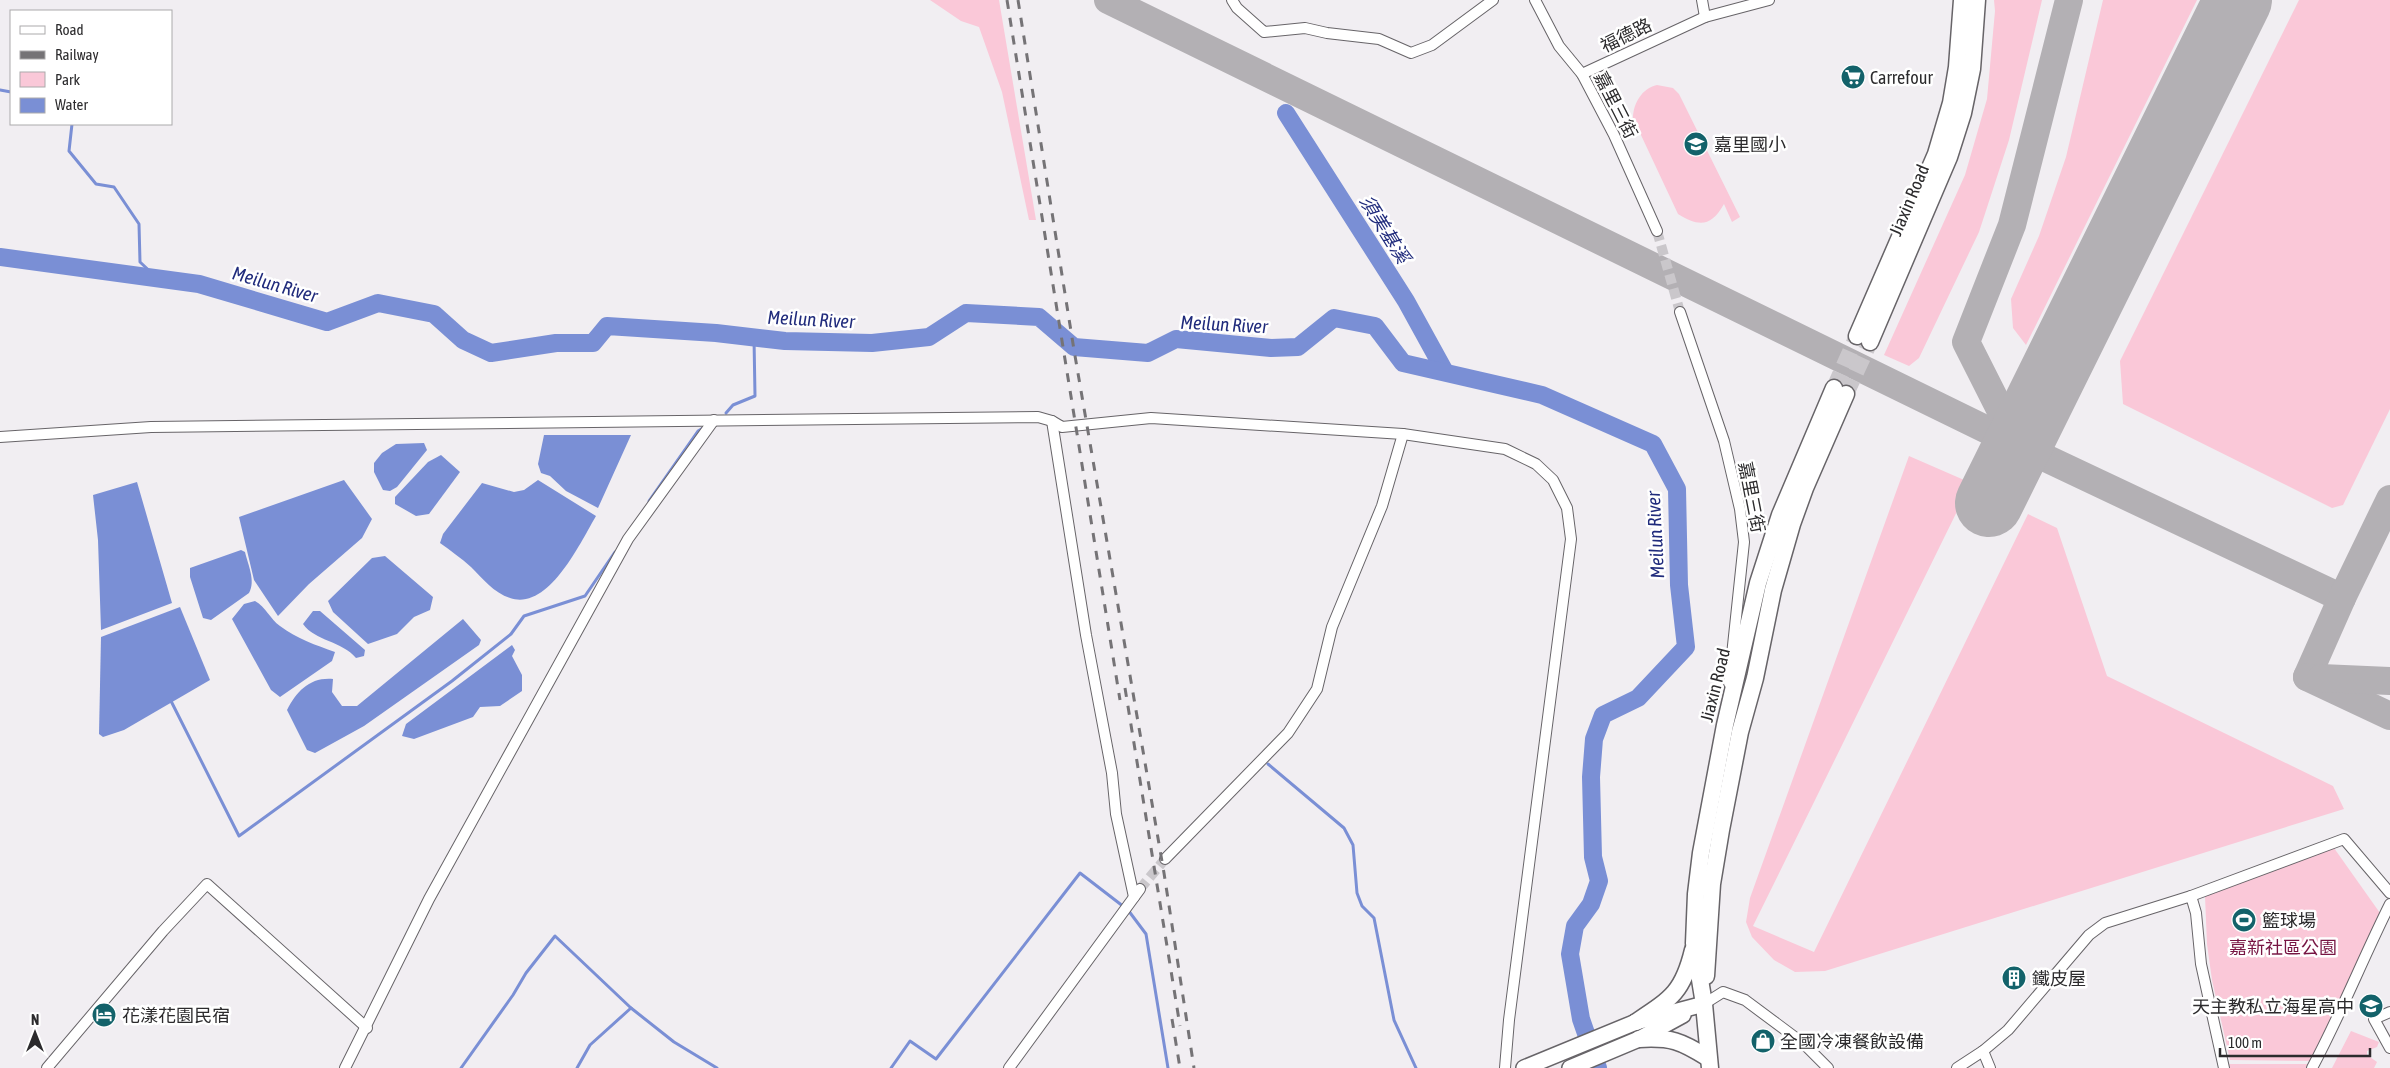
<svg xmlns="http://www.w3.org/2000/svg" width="2390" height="1068" font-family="'Asap Condensed','Noto Sans TC',sans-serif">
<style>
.green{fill:#fac8d8}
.water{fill:#7a8fd5}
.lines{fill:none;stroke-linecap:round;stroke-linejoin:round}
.stream{stroke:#7a8fd5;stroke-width:3}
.river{stroke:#7a8fd5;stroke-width:18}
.taxiway{stroke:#b3b0b4;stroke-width:28}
.runway{stroke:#b3b0b4;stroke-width:68}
.street-tunnel{stroke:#cac7cb;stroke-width:10;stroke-dasharray:10 5;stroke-linecap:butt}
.primary-tunnel{stroke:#cac7cb;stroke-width:16;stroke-dasharray:16 8;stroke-linecap:butt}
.street-casing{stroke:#676468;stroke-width:12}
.secondary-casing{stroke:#676468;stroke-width:18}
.primary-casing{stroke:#676468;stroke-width:19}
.street{stroke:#fff;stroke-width:10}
.secondary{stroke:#fff;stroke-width:15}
.primary{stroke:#fff;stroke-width:16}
.rail{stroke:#757376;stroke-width:3;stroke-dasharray:9 9;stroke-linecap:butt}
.labels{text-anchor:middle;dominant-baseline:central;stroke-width:5;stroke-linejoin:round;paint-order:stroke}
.street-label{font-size:18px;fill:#2c2b2d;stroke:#fff}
.poi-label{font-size:18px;fill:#2c2b2d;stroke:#fff;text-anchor:start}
.park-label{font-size:18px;fill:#771543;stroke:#fff}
.water-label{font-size:19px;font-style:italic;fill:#202b7c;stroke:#fff}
</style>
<rect width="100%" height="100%" fill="#f1eef2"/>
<g class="green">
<polygon points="930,0 999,0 1036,220 1029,220 1002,92 979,27 961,21"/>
<polygon points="1994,0 2042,0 2009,140 1979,232 1919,358 1909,366 1884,355 1965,175 1987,99 1995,11"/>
<polygon points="2103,0 2197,0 2026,345 2013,328 2011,299 2039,236 2066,157"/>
<polygon points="2299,0 2390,0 2390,409 2343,505 2332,508 2123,404 2120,361"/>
<path d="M1657,85L1673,88L1679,94L1740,217L1732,222L1724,204C1711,227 1699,227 1678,214L1633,118C1633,104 1642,88 1657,85Z"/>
<polygon points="1909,456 1971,483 1753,926 1814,952 2028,514 2057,528 2107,676 2333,786 2344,809 1825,971 1795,972 1774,960 1752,937 1746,922 1750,898"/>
<polygon points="2334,848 2380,913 2313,1061 2230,1060 2212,980 2207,944 2205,896"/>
<polygon points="2351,1031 2379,1042 2377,1047 2367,1051 2367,1055 2377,1062 2374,1068 2332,1068"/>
<polygon points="2229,1064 2312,1064 2309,1068 2230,1068"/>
</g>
<g class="water">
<polygon points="544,435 631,435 598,508 566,491 550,476 541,473 538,464"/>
<polygon points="424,443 427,450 397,487 390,491 383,490 374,472 374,463 382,453 396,444"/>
<polygon points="441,455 460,472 429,514 416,516 395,504 395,497 428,462"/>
<polygon points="344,480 372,519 362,538 309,584 278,616 254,580 239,517"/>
<path d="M538,480L596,516C580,543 549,611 510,598C494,593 482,578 471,567C461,558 451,551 440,543L443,534L482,483L514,492L524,490Z"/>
<polygon points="137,482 172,603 101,630 98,540 93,495"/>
<path d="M241,550L245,552C248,565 256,581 249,593L211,620L203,618L190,577V568Z"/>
<polygon points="385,556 433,597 430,610 414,617 397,634 368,644 333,612 328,601 372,558"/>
<path d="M255,601C266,607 270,619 280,626C297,639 316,645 335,652L332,661L280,697L271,690L232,619L244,604Z"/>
<polygon points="180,607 210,680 124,730 103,737 99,734 101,637"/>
<path d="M313,611H320L365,650L364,656L356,658C342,641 315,641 303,624Z"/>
<path d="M463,619L481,640L479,645L364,726L315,753L307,750L287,710C297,691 310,677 333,679L332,692L342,706H357Z"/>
<polygon points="512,645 515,650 512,656 522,675 522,691 500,706 480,707 473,717 414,739 402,736 406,724"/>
</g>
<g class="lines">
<g class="stream">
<polyline points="0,90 11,92"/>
<polyline points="72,124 69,151 96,184 114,187 139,224 140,262 158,279"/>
<polyline points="726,413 733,405 755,396 754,338"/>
<polyline points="649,501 698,431 703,428"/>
<polyline points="171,701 239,836 452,681 511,634 524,616 585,596 615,552"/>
<polyline points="1268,764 1344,828 1353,845 1357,893 1362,906 1374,918 1394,1020 1416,1068"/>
<polyline points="461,1068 513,995 526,973 555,936 631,1008"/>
<polyline points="577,1068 590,1045 631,1008 674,1042 717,1068"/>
<polyline points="891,1068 910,1041 936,1059 1080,873 1128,910 1146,934 1168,1068"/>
</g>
<g class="river">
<polyline points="1286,113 1406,301 1444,370"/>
<polyline points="0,257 199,284 327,322 378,303 434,314 463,340 491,353 556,343 593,343 607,326 716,333 785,341 872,343 929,337 966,313 1039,317 1074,347 1148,353 1176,339 1271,348 1298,347 1334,318 1375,326 1403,363 1542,395 1653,444 1677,489 1679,585 1686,647 1638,698 1603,715 1594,739 1591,777 1593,857 1599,881 1591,904 1575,926 1570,954 1581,1019 1598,1068"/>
</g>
<g class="taxiway">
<polyline points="1108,0 2018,445 2342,598"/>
<polyline points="2018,445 1966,342 2012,225 2069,0"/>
<polyline points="2307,677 2342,598 2390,499"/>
<polyline points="2307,677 2390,716"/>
<polyline points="2321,678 2390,681"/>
</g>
<polyline class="runway" points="1989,503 2238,0"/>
<g class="street-tunnel">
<polyline points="1657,231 1680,312"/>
<polyline points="1140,889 1165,859"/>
</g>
<g class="primary-tunnel">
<polyline points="1834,388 1857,336"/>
<polyline points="1846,394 1870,342"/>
</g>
<defs>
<g id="street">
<polyline points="1232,0 1237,8 1264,32 1305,28 1327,33 1379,39 1411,53 1432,45 1493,0"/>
<polyline points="1535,0 1559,46 1582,74 1614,135 1657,231"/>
<polyline points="1702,0 1705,17"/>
<polyline points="1582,74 1705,17 1769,0"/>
<polyline points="1680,312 1724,441 1740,509 1744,542 1729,683"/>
<polyline points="1052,421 1086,635 1112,773 1116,814 1134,897"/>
<polyline points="0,437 151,427 1038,417 1052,421 1062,427 1151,418 1403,434 1505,449 1536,464 1553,480 1567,508 1571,539 1509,1020 1505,1068"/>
<polyline points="1165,859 1288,733 1317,689 1332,627 1382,506 1403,434"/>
<polyline points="2191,896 2344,839 2390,893"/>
<polyline points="1704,1004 1723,992 1745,1000 1804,1044 1828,1068"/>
<polyline points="2390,1012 2374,1019 2390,1048"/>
<polyline points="1983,1051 1990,1068"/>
<polyline points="47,1068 163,931 207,884 367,1028"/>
<polyline points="345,1068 429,899 628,539 714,420"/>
<polyline points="1009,1068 1140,889"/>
<polyline points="1957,1068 1983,1051 2008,1030 2089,935 2105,923 2191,896 2196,913 2201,964 2224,1068"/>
<path d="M2312,1068C2341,1014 2363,958 2390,904"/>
</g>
<g id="secondary">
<polyline points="1524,1068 1636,1022 1704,1004"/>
<polyline points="1570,1068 1639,1039 1683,1015"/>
</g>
<g id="primary">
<polyline points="1857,336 1936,154 1951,103 1957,67 1962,0"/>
<polyline points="1870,342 1949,157 1963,113 1972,69 1977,0"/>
<polyline points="1706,976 1712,884 1721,830 1740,732 1755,678 1773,590 1792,524 1805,488 1846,394"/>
<path d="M1636,1022C1671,999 1683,992 1693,950"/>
<path d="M1639,1039C1671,1037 1681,1041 1708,1058"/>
<polyline points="1710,1068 1704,1004 1694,943 1696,894 1701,853 1725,725 1758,583 1780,515 1834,388"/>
</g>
</defs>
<use href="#street" class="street-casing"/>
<use href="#secondary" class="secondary-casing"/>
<use href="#primary" class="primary-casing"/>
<use href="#street" class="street"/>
<use href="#secondary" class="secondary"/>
<use href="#primary" class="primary"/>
<g class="rail">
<polyline points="1007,0 1120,700"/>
<polyline points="1018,0 1074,350 1164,873 1194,1068"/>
<polyline points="1125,688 1180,1026"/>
<polyline points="1172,1019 1180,1068"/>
</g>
</g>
<defs>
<symbol id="supermarket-disc" viewBox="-11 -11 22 22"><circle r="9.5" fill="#13626a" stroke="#fff"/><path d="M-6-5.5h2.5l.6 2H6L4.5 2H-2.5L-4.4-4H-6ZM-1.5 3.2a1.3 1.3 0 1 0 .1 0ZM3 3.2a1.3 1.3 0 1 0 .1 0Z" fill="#fff"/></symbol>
<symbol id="school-disc" viewBox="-11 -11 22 22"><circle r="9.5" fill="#13626a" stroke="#fff"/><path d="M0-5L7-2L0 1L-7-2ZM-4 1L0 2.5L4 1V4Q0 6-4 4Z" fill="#fff"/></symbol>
<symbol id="stadium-disc" viewBox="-11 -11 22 22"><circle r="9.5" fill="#13626a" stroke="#fff"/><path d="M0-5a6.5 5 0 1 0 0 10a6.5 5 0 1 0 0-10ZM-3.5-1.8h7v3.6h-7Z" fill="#fff"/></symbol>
<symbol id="building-disc" viewBox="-11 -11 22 22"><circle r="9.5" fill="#13626a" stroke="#fff"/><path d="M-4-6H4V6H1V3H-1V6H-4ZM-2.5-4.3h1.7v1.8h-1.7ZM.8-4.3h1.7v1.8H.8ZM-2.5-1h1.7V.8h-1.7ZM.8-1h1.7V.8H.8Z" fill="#fff"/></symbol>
<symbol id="hotel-disc" viewBox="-11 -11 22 22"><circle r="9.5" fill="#13626a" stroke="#fff"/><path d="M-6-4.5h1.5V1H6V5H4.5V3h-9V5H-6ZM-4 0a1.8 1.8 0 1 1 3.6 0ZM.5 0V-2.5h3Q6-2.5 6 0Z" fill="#fff"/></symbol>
<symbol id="shop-disc" viewBox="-11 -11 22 22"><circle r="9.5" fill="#13626a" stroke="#fff"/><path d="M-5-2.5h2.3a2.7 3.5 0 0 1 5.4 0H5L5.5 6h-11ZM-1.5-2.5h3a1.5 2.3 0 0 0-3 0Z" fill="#fff"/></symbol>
</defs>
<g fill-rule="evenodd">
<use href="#supermarket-disc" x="1839" y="63" width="28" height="28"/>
<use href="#school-disc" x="1682" y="130" width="28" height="28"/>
<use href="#stadium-disc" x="2230" y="906" width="28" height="28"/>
<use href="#building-disc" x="2000" y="964" width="28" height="28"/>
<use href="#school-disc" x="2357" y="992" width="28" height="28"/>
<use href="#hotel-disc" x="90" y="1001" width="28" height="28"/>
<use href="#shop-disc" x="1749" y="1027" width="28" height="28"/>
</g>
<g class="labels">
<g class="street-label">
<text transform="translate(1626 35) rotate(-26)">福德路</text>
<text transform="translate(1616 105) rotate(63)">嘉里三街</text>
<text transform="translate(1909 200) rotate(-67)">Jiaxin Road</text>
<text transform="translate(1752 497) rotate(79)">嘉里三街</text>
<text transform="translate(1715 685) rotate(-76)">Jiaxin Road</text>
</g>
<g class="poi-label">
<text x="1870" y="77">Carrefour</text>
<text x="1714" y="144">嘉里國小</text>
<text x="2262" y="920">籃球場</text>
<text x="2032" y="978">鐵皮屋</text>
<text x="2354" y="1006" text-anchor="end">天主教私立海星高中</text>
<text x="122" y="1015">花漾花園民宿</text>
<text x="1780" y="1041">全國冷凍餐飲設備</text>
</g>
<g class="park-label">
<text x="2283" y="947">嘉新社區公園</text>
</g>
<g class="water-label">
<text transform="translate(1385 229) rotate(58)">須美基溪</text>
<text transform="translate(275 284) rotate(16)">Meilun River</text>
<text transform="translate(811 319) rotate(3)">Meilun River</text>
<text transform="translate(1224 324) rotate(3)">Meilun River</text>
<text transform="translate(1655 535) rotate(-93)">Meilun River</text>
</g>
</g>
<rect x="10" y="10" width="162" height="115" fill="#ffffff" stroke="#abaaab"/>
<rect x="20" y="26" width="25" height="8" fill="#ffffff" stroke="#abaaab"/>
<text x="55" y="35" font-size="15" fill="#2c2b2d">Road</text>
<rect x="20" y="51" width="25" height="8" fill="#757376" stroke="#abaaab"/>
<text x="55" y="60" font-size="15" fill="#2c2b2d">Railway</text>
<rect x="20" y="72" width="25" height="15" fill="#fac8d8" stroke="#abaaab"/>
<text x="55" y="85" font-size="15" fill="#2c2b2d">Park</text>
<rect x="20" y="98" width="25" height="15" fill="#7a8fd5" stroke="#abaaab"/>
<text x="55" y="110" font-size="15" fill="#2c2b2d">Water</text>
<g transform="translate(35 1033)" stroke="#ffffff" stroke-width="4" paint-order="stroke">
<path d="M0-4L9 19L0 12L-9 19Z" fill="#2c2b2d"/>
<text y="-8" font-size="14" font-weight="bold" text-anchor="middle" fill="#2c2b2d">N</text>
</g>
<path d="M2220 1048v8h150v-8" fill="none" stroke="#2c2b2d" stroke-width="2.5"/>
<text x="2228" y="1048" font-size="15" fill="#2c2b2d" stroke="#ffffff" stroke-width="4" paint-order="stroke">100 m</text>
</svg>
